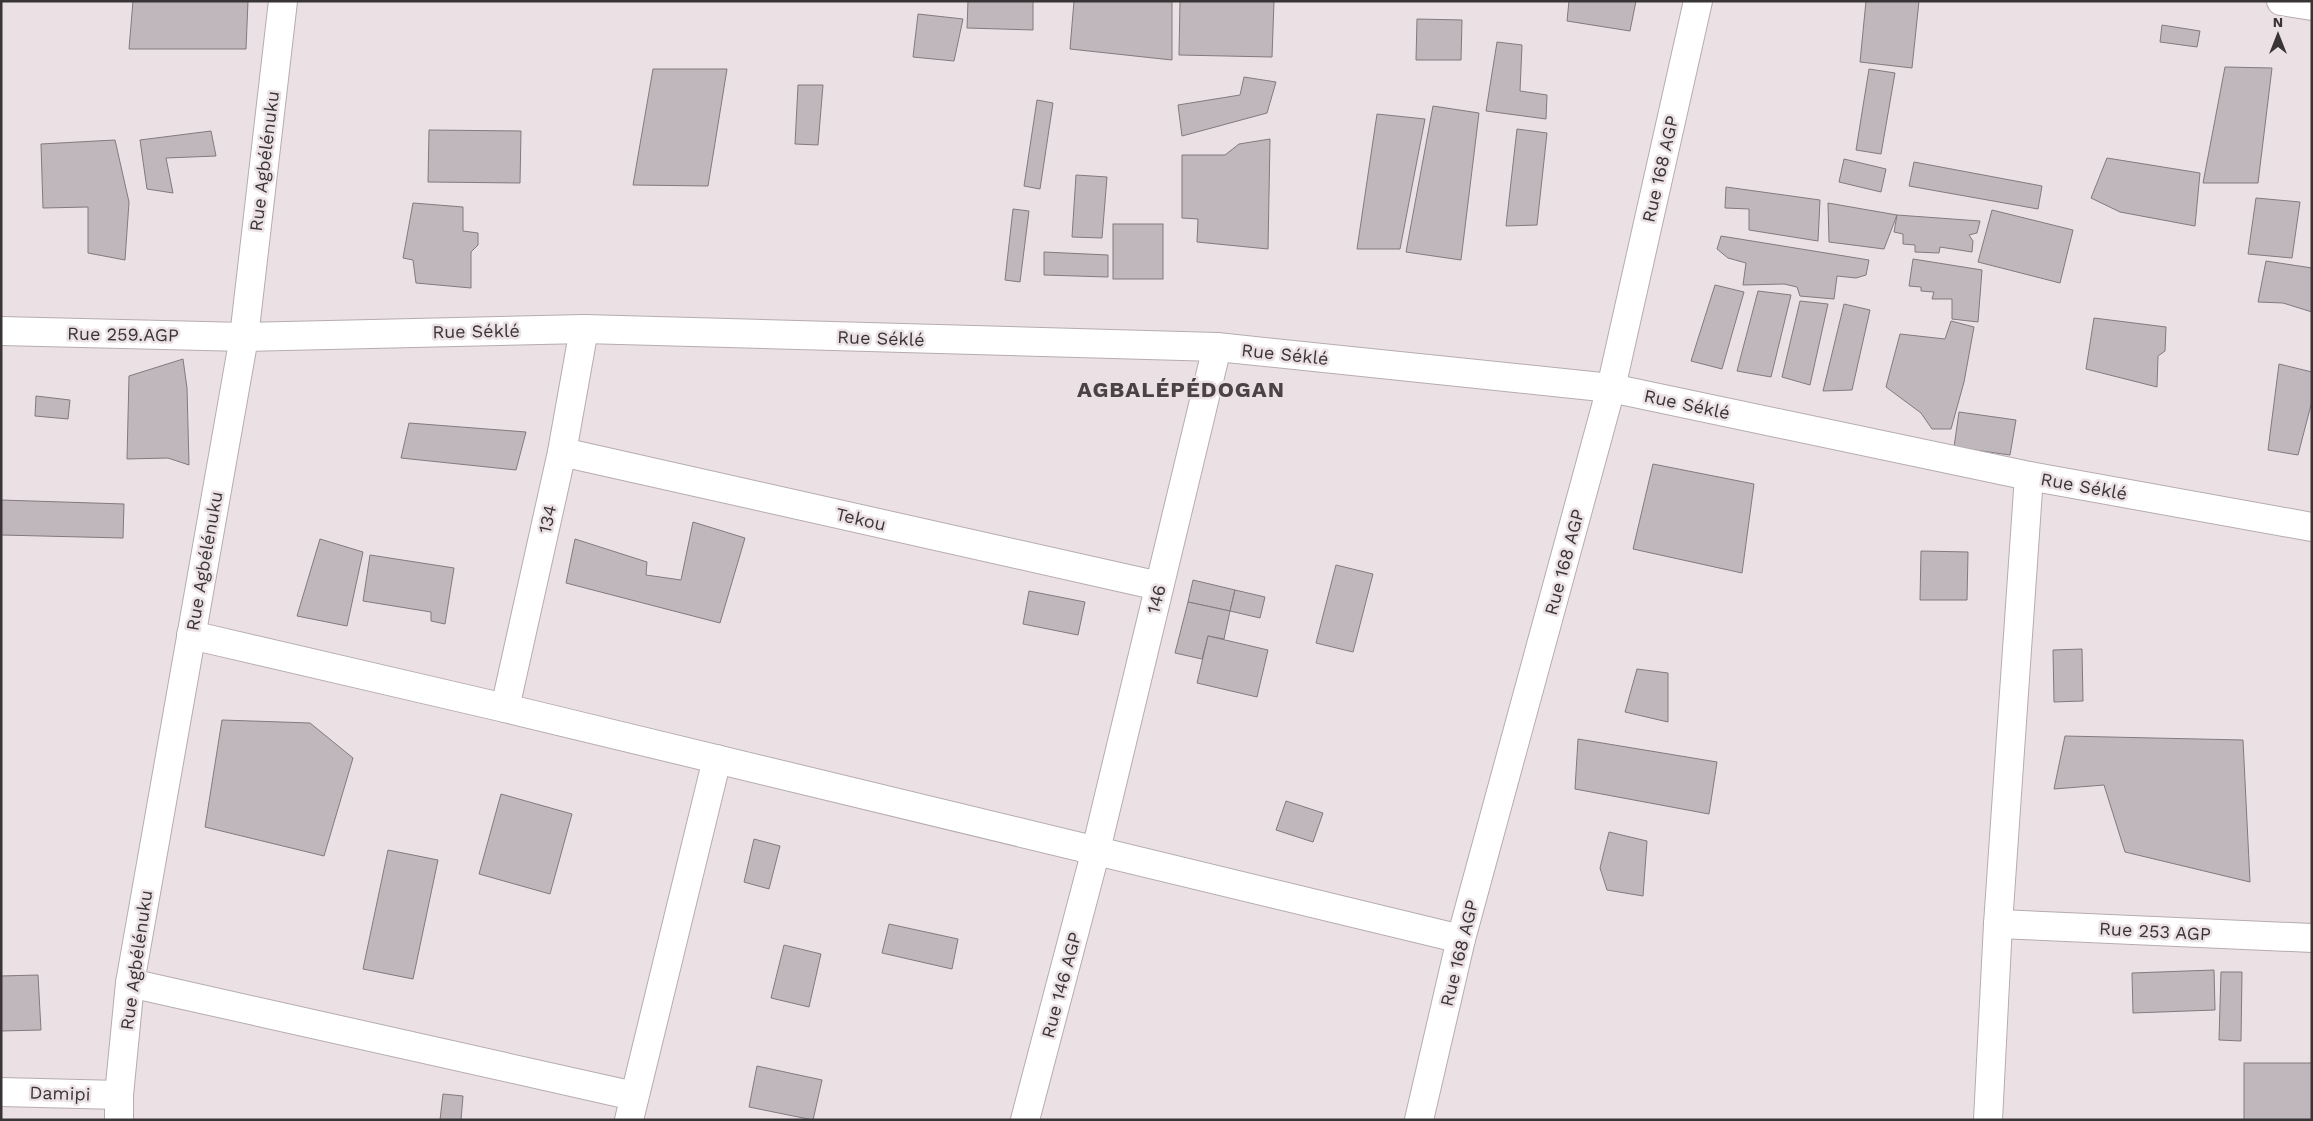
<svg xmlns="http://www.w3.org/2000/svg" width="2313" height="1121" font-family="'Work Sans',sans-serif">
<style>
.building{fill:#bfb7bc;stroke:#827a7f}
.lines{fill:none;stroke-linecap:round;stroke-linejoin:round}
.minor-casing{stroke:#b6acae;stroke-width:30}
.tertiary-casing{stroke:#b6acae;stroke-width:30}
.minor{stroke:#fff;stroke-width:28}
.tertiary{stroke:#fff;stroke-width:28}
.labels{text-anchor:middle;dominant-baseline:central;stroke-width:5;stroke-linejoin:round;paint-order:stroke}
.street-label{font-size:18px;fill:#393536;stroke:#ebe0e3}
.district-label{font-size:22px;font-weight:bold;letter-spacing:1px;fill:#4a4244;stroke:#ebe0e3}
</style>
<rect width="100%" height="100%" fill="#ebe0e3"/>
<g class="building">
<polygon points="133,1 248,1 246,49 129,49"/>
<polygon points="968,1 1033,1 1033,30 967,28"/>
<polygon points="1074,1 1172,1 1172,60 1070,49"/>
<polygon points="1180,1 1274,1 1272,57 1179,55"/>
<polygon points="1569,1 1636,1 1630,31 1567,21"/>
<polygon points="1866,1 1919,1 1912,68 1860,62"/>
<polygon points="918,14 963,19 954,61 913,57"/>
<polygon points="1417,19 1462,20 1461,60 1416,60"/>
<polygon points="2162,25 2200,31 2197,47 2160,42"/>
<polygon points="1497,42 1522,45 1520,91 1547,95 1546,119 1486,111"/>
<polygon points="2225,67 2272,68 2258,183 2203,183"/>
<polygon points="653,69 727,69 708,186 633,185"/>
<polygon points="1869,69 1895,73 1881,154 1856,150"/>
<polygon points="1244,77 1276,82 1267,113 1182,136 1178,105 1240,95"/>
<polygon points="798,85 823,85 818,145 795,144"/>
<polygon points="1037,100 1053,103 1040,189 1024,186"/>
<polygon points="1433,106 1479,113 1461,260 1406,252"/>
<polygon points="1377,114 1425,119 1400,249 1357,249"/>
<polygon points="1517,129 1547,133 1537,225 1506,226"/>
<polygon points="429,130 521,131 520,183 428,182"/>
<polygon points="211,131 216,156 166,158 173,193 147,189 140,140"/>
<polygon points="1270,139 1268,249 1197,242 1198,219 1182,218 1182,155 1225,155 1239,144"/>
<polygon points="115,140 129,202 125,260 88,253 88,207 43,208 41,144"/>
<polygon points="2107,158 2200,173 2195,226 2120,212 2091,198"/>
<polygon points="1844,159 1886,169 1881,192 1839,182"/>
<polygon points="1914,162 2042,186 2038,209 1909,186"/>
<polygon points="1076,175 1107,177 1102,238 1072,237"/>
<polygon points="1726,187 1820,200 1818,241 1749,230 1749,209 1725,208"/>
<polygon points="2256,198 2300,202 2292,258 2248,254"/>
<polygon points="413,203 463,207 463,231 478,233 478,245 471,252 471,288 416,283 413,260 403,258"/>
<polygon points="1828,203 1897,215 1884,249 1829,242"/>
<polygon points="1013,209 1029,211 1020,282 1005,280"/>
<polygon points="1992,210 2073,230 2060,283 1978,262"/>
<polygon points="1897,215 1980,221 1977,233 1969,235 1973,241 1972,252 1940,247 1939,253 1915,252 1915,245 1903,244 1903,234 1894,232"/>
<rect x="1113" y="224" width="50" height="55"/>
<polygon points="1721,236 1869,260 1866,275 1856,278 1837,276 1834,299 1800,296 1797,287 1784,284 1743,285 1746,263 1728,258 1717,249"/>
<polygon points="1044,252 1108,255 1108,277 1044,275"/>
<polygon points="1913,259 1982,270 1978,322 1952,319 1952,299 1932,299 1934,292 1921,291 1921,287 1909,286"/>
<polygon points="2266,261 2312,268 2312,312 2283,303 2258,302"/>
<polygon points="1715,285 1744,292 1722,369 1691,361"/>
<polygon points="1758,291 1791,295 1771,377 1737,371"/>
<polygon points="1800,301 1828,304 1810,385 1782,377"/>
<polygon points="1844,304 1870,310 1852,390 1823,391"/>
<polygon points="2094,318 2166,327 2165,351 2158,356 2157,387 2086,369"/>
<polygon points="1951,321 1974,327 1964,382 1951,429 1932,429 1921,413 1886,387 1900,334 1945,339"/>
<polygon points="183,359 187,388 189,465 168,458 127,459 129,376"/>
<polygon points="2279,364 2312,372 2312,401 2298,455 2268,450"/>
<polygon points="36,396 70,400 68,419 35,416"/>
<polygon points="1959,412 2016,420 2010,455 1954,447"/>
<polygon points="409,423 526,432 516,470 401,458"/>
<polygon points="1653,464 1754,484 1742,573 1633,549"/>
<polygon points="1,500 124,504 123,538 1,535"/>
<polygon points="693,522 745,538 720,623 566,583 575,539 647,562 646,575 681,580"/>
<polygon points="320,539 363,552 347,626 297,616"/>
<polygon points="1921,551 1968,552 1967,600 1920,600"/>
<polygon points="370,555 454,568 445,624 431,621 431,612 363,601"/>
<polygon points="1336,565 1373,574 1353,652 1316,643"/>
<polygon points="1193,580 1235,590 1230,611 1188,602"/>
<polygon points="1235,590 1265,597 1260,618 1230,611"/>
<polygon points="1029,591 1085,602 1078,635 1023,624"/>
<polygon points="1188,602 1230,611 1224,639 1208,636 1202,659 1175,653"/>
<polygon points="1208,636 1268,650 1257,697 1197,683"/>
<polygon points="2082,649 2083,701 2054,702 2053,650"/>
<polygon points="1637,669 1668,673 1668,722 1625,712"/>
<polygon points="222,720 310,723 353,758 324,856 205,827"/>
<polygon points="2065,736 2243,740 2250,882 2125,852 2104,785 2054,789"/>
<polygon points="1578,739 1717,762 1709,814 1575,789"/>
<polygon points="501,794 572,814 550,894 479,874"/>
<polygon points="1286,801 1323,813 1313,842 1276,830"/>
<polygon points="1609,832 1647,841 1643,896 1607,890 1600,868"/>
<polygon points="754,839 780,846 769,889 744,882"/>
<polygon points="388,850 438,860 413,979 363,969"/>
<polygon points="889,924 958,939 952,969 882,953"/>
<polygon points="784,945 821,954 809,1007 771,998"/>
<polygon points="2214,970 2215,1010 2133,1013 2132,973"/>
<polygon points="2221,972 2242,972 2241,1041 2219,1040"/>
<polygon points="38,975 41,1030 1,1031 1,976"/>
<rect x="2244" y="1063" width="68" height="57"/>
<polygon points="757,1066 822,1080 813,1120 749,1107"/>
<polygon points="443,1094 463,1096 461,1120 440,1120"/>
</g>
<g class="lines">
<defs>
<g id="minor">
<polyline points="1,331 244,337 584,329 1217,347 1611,388 2029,476 2312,527"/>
<polyline points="562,452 1159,586"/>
<polyline points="191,635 505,708 1461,939"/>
<polyline points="505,708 562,452 584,329"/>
<polyline points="1998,924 2312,938"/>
<polyline points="130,983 634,1096"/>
<polyline points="1,1092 119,1095"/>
<polyline points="119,1120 119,1095 130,983 244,337 283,1"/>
<polyline points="629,1120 717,759"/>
<polyline points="1025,1120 1096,850 1217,347"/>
<polyline points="1419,1120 1461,939 1611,388 1698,1"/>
<polyline points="1988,1120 1998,924 2029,476"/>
</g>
<polyline id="tertiary" points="2281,1 2312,6"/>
</defs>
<use href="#minor" class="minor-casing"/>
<use href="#tertiary" class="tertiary-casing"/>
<use href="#minor" class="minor"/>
<use href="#tertiary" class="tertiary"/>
</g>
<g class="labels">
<g class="street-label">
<text transform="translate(264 161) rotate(-83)">Rue Agbélénuku</text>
<text transform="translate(1660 169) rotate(-77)">Rue 168 AGP</text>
<text transform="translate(476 331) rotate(-1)">Rue Séklé</text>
<text transform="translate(123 334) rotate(1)">Rue 259.AGP</text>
<text transform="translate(881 338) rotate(2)">Rue Séklé</text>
<text transform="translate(1285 354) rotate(6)">Rue Séklé</text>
<text transform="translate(1687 404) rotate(12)">Rue Séklé</text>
<text transform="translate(2084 486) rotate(10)">Rue Séklé</text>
<text transform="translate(547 519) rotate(-77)">134</text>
<text transform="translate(861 519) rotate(13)">Tekou</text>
<text transform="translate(204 561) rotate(-80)">Rue Agbélénuku</text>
<text transform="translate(1564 562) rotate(-75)">Rue 168 AGP</text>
<text transform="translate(1156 599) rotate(-76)">146</text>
<text transform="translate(2155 931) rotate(3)">Rue 253 AGP</text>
<text transform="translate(1459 953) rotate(-76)">Rue 168 AGP</text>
<text transform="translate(136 960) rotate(-82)">Rue Agbélénuku</text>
<text transform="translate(1061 985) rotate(-75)">Rue 146 AGP</text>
<text transform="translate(60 1093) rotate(2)">Damipi</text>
</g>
<g class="district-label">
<text x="1181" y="389">AGBALÉPÉDOGAN</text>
</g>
</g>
<rect width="2313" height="1121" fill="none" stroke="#393536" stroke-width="5"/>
<g transform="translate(2278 35)" stroke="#ebe0e3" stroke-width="4" paint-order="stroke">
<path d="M0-4L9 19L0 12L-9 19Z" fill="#393536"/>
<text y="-8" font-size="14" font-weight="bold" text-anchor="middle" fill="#393536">N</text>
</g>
</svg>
